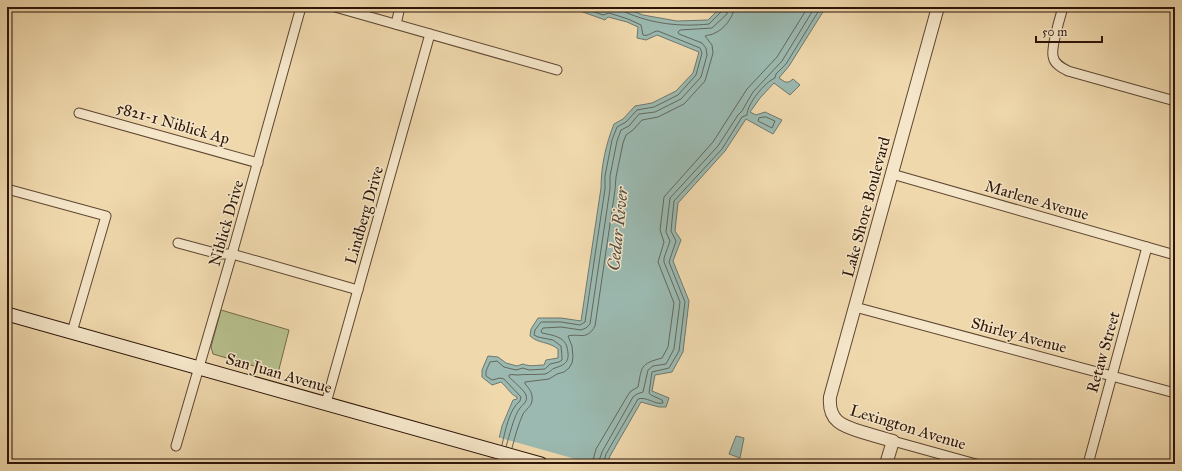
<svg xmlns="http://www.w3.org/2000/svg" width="1182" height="471" font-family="'IM FELL Great Primer',serif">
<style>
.green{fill:#b6bf8c;stroke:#726a4a}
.water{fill:#9bb9b0;stroke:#6f776d}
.pier{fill:#efd8ac}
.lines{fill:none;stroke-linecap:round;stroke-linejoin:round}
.shore{stroke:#64675c;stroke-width:1}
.minor-casing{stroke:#5e4631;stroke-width:11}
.tertiary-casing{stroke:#5e4631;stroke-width:14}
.secondary-casing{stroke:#2d1508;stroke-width:15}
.minor{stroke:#f5e6c9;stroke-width:9}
.tertiary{stroke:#f5e6c9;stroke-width:12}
.secondary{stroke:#f5e6c9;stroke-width:13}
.labels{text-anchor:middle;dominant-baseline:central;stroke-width:3;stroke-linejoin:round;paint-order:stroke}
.street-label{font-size:16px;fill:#2d1508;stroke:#f5e6c9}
.water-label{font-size:17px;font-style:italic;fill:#544e43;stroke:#f5e6c9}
</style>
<rect width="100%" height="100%" fill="#efd8ac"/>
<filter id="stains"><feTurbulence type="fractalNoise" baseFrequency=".005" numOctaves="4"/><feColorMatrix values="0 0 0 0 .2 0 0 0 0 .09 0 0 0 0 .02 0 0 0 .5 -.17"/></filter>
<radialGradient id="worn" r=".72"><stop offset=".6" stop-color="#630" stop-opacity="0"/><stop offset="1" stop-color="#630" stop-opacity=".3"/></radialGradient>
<polygon class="green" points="221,310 289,330 278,373 213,354 211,347"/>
<g class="water">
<path d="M569,7H623L643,15L677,21L708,20L721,7H826L789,66L779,78L785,82H789L793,79L800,85L790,95L774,83L760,98L750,112L756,115L765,112L782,120L773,134L746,119L725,151L678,203L675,231L681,240L673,261L689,301L683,352L672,372L655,375L652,391L669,398L666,407H659L641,402L610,456L607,464H493L502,426L513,400L517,399V397C511,395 507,387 501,382L492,385L482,377V370L488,356L498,357L506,363L517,366L523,364C530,367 537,365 544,365L546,360L558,358V349C548,341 539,344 530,336L531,329L538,318H561L581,321L601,188C601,166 606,144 614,124L623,119L635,106L652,103L676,91L693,73L699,52L657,35L646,40L637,38L638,27L627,22L608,17L605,20Z"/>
<polygon points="736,436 744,438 740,458 729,454"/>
</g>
<polygon class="pier" points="497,437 593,464 491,463"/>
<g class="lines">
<g class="shore">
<path d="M623,7L625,12C652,24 681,27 709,24L722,11L723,7"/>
<polygon points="766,117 775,121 772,128 758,121 759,118"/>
<path d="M502,445C505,432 509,409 520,401L521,397L504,379L500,378L492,380L486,376V371L490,362L497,361L504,367L516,370L523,368L529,370L545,369L550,364L559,362L562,360V357L561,346L553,340L538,337L534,335L535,330L541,322H561L580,325L585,322L605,189V176L612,140L617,127L626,122L637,110L654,107L678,95L696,75L702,53L700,48L658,31C653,31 648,37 643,35L641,25L628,19L609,13L603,15L581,7"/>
<path d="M506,447C509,437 514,415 520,408C523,404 528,402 526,395C525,391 512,380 509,377V375C512,374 514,375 517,375C526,374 535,375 545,374C550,373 551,369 555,368C567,364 570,361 567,347C564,336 551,335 542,333L541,331L543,328L561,327L581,330L586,328L590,324L610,189V176L617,141L621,130L629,126L639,114L655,112L681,99L701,77L707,55L706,48L702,43L679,34L678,32L680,30L712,28L727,14L728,7"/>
<path d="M512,448C515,437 518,425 523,414C526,409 531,407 532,401C533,394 530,389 525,384V382L549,379L557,374L564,372L569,368L572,363L573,357L572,346L568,336C579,333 587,341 595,326L615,190L616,177L623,143L626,135L633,130L642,120L658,117L684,104L705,81L713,53L712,45L705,36C708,35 712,35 715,33C724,29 734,17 734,7"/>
<path d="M592,464L596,449L628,395L631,391L638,387C642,366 640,364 662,358L668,347L674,303L658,262L664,242L660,230L664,197L713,142L747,89L777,57L808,7"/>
<polyline points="598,464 602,452 633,397 637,394 643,392 648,370 653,366 666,364 674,349 680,302 664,262 664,258 670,241 666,232 670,198 718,146 738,115 742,111 753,92 782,61 815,7"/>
<path d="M603,464L606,454L638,399C646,396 655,405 663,403L662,400L651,395L649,393L652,372L669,368L679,351L685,302L669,262L676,241L671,231L674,201L722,149L742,117L747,115C747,104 765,82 775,78L776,74L786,64L821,7"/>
</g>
<defs>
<g id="minor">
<polyline points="335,7 557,70"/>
<path d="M1063,7C1060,18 1051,46 1053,56C1054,64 1062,68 1068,71L1175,101"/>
<polyline points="396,24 400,7"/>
<polyline points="79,113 258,163"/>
<polyline points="892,174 1175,255"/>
<polyline points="7,189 106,216 72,332"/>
<polyline points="178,243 219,254 232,254 358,290"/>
<polyline points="855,307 1175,393"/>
<polyline points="326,403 430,34"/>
<polyline points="893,441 976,464"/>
<polyline points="176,446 232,254 301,7"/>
<polyline points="1088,464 1147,247"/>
</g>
<path id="tertiary" d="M886,464L893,441C882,438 872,435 862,432C842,426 828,421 830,397L938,7"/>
<polyline id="secondary" points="7,314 541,464"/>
</defs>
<use href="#minor" class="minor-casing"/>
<use href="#tertiary" class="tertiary-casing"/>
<use href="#secondary" class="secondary-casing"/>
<use href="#minor" class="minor"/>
<use href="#tertiary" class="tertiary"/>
<use href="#secondary" class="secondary"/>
</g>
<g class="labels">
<g class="street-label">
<text transform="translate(173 123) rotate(16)">5821-1 Niblick Ap</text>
<text transform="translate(1037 200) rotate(16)">Marlene Avenue</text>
<text transform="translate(866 207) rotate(-75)">Lake Shore Boulevard</text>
<text transform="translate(364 215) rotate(-74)">Lindberg Drive</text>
<text transform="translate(226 223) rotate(-74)">Niblick Drive</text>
<text transform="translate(1019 335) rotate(15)">Shirley Avenue</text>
<text transform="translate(1103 352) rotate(-74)">Retaw Street</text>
<text transform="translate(279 373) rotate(16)">San Juan Avenue</text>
<text transform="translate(908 427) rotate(17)">Lexington Avenue</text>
</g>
<g class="water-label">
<text transform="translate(618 229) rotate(-84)">Cedar River</text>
</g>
</g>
<rect width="1182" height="471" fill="none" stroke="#efd8ac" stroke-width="24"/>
<rect x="8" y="8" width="1166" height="455" fill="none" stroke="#2d1508" stroke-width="2"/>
<rect x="12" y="12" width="1158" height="447" fill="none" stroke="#2d1508"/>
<path d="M1036 36v6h66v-6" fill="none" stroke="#2d1508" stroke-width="2"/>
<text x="1042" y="36" font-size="12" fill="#2d1508" stroke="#f5e6c9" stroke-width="3" paint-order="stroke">50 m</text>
<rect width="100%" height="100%" filter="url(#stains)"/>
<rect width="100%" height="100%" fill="url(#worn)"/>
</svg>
